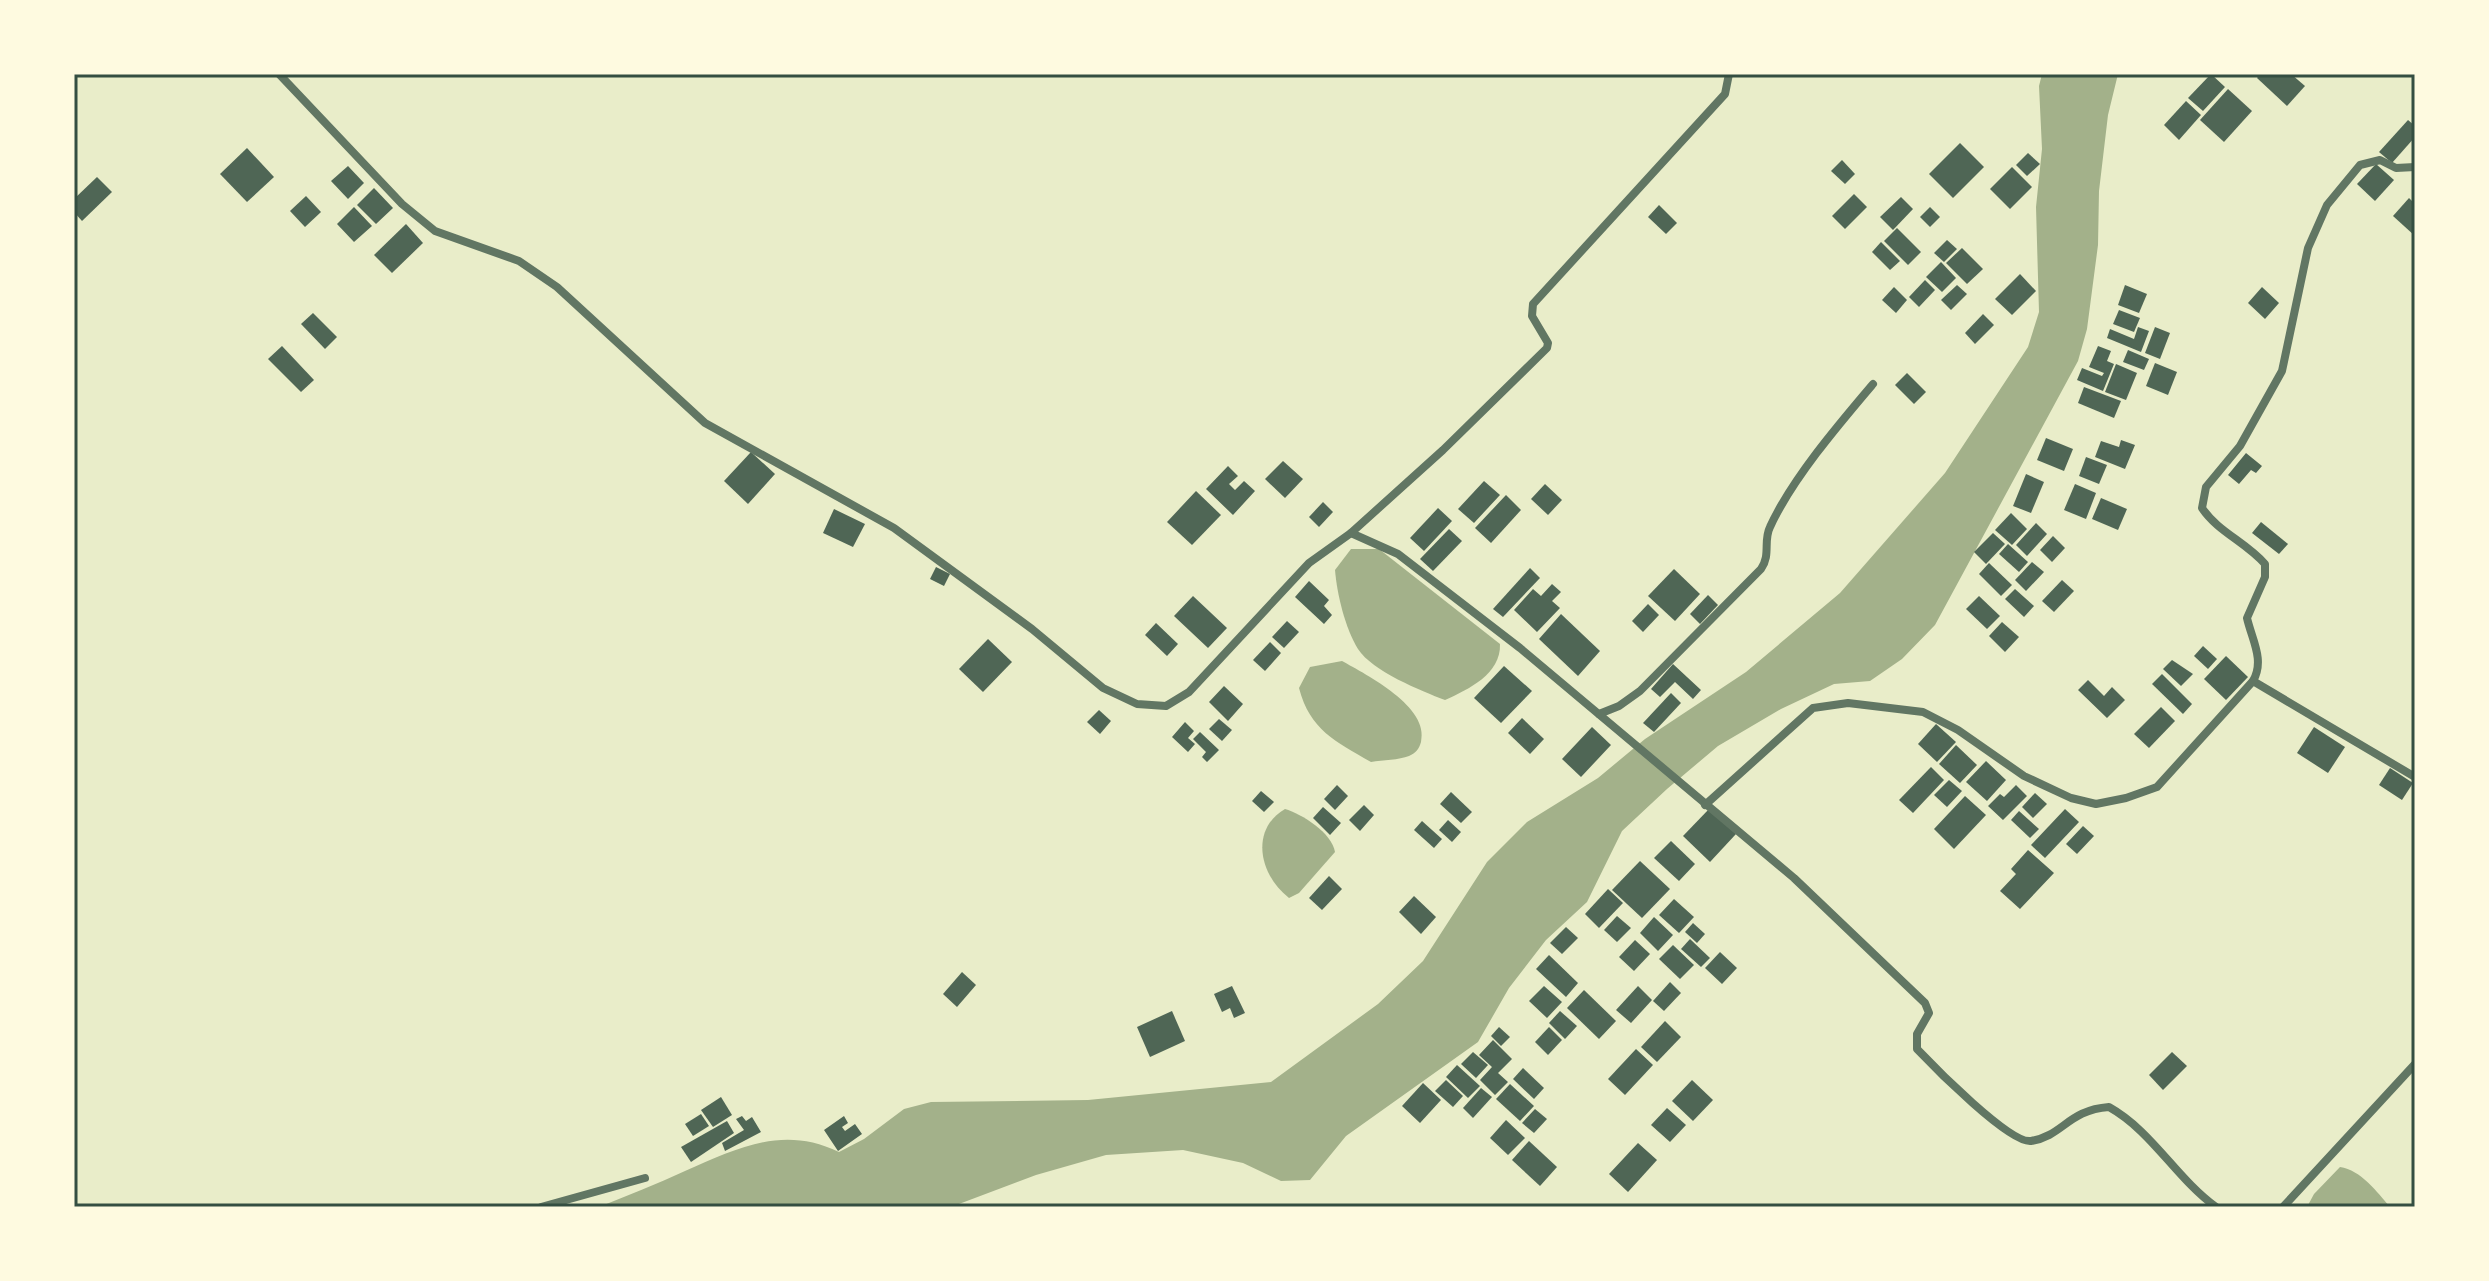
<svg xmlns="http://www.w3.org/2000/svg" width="2489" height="1281" font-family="'Roboto Serif',serif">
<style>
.water{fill:#a3b18a}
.building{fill:#4f6655}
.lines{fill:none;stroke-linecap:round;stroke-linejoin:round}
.minor{stroke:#617663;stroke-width:8}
.neatline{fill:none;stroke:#344e41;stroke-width:3}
</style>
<rect width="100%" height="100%" fill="#e9edc9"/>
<g class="water">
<path d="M2042,74H2118L2108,115L2099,191L2098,245L2087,329L2078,361L1935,625L1902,659L1870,681L1834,684L1781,709L1718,746L1667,789L1622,831L1587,902L1546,940L1509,988L1478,1042L1346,1136L1310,1180L1281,1181L1243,1163L1183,1150L1106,1155L1036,1175L951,1207H599C628,1195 657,1184 685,1171C738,1148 783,1125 839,1152L864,1139L904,1109L931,1102L1088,1100L1271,1082L1378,1004L1423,961L1487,862L1527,822L1598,778L1645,739L1746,672L1840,593L1945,473L2028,347L2039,312L2036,207L2042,149L2039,86Z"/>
<path d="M1351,549H1379L1500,644C1501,674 1469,689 1445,700C1421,691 1372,671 1358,649C1345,628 1337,594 1335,570Z"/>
<path d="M1342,661C1367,675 1430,707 1421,742C1419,749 1416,753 1409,756C1399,760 1383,760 1371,762C1335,741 1310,730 1299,688L1310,667Z"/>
<path d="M1285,809C1302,814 1332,833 1335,852L1299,893L1289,898C1260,876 1249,830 1285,809Z"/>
<path d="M2340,1167C2361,1170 2377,1192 2390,1207H2307L2314,1194Z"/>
</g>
<g class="building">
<polygon points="2211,74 2225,87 2203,111 2188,98"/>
<polygon points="2260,74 2291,74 2305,86 2287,106 2257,78"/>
<polygon points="2228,89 2252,111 2224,142 2200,120"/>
<polygon points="2186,101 2201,115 2179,140 2164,125"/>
<polygon points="2408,120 2415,126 2415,137 2392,163 2379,152"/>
<polygon points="1960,143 1984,167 1953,198 1929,174"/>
<polygon points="247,148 274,177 247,202 220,174"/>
<polygon points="2028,153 2040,164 2027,176 2016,165"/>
<polygon points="1842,160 1855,174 1845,184 1831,171"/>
<polygon points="2376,164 2394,180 2375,201 2357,184"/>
<polygon points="348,166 364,183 348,199 331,181"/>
<polygon points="2012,167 2032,187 2010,209 1990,189"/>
<polygon points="97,177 112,192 82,221 74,212 74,199"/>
<polygon points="374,188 393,208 376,224 357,205"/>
<polygon points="1854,194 1867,207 1845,229 1832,216"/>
<polygon points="306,196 321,212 305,227 290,211"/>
<polygon points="1901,197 1913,209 1893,230 1880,217"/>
<polygon points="2409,198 2415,204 2415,236 2393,216"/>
<polygon points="1659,205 1677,223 1666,234 1648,217"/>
<polygon points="354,207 372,226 354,242 337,224"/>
<polygon points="1930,207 1940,217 1930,227 1920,217"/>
<polygon points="406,224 423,243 392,273 374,255"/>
<polygon points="1897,228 1921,252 1908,265 1884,241"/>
<polygon points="1947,240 1957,249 1944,262 1934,253"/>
<polygon points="1881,242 1900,261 1890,270 1872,252"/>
<polygon points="1962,248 1983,269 1967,284 1946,263"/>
<polygon points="1941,262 1956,278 1942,292 1926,277"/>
<polygon points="2020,274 2036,291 2012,315 1995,299"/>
<polygon points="1925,280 1935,290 1919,307 1909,297"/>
<polygon points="1957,285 1967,294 1951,310 1941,300"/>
<polygon points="2125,285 2147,294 2139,313 2118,305"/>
<polygon points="1894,287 1907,300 1896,313 1882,300"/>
<polygon points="2262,287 2279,303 2265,319 2248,303"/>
<polygon points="2119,310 2140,318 2134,332 2113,324"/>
<polygon points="313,313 337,337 325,349 301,324"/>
<polygon points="1983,314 1994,325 1975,344 1965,333"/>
<polygon points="2138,327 2149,331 2141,352 2107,338 2110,329 2134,339"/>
<polygon points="2155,327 2170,333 2160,359 2145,353"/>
<polygon points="282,346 314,380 301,392 268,359"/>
<polygon points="2098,346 2111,351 2107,361 2114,364 2103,391 2077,380 2082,368 2102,376 2104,373 2089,367"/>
<polygon points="2128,350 2149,359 2144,370 2123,362"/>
<polygon points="2155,363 2177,372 2168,395 2146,386"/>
<polygon points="2116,364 2137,373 2126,400 2105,392"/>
<polygon points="1907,373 1926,392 1914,404 1895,385"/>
<polygon points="2084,387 2121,401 2114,418 2078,403"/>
<polygon points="2046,438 2073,449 2064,471 2037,460"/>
<polygon points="2121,440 2135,445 2125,469 2095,457 2101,441 2119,447"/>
<polygon points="751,452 775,474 748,504 724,481"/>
<polygon points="2246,453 2262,466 2256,473 2251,470 2239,484 2228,475"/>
<polygon points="2086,457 2107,465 2099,484 2079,476"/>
<polygon points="1283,461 1303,479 1285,498 1265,479"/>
<polygon points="1228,466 1238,476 1229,484 1235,490 1244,481 1255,491 1233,515 1206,489"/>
<polygon points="2026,474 2044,482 2031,513 2013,506"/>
<polygon points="1484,481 1500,495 1474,523 1458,509"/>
<polygon points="1545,484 1562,500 1548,515 1531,499"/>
<polygon points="2075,484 2096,493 2086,519 2064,510"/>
<polygon points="1196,491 1221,515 1192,545 1167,522"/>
<polygon points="1506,495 1521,510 1491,543 1475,528"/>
<polygon points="2101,498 2127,509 2118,530 2092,519"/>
<polygon points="1323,502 1333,512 1319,527 1309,517"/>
<polygon points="1438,508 1452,521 1424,551 1410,538"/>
<polygon points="834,509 865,524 853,547 823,533"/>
<polygon points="2011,513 2027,529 2012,545 1995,530"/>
<polygon points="2261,522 2288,544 2279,554 2252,533"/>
<polygon points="2036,523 2047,534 2027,556 2016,545"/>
<polygon points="1449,529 1462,541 1433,571 1420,559"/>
<polygon points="1993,533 2005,544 1986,564 1974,552"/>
<polygon points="2053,536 2065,548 2052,562 2040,550"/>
<polygon points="2008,544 2028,562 2019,572 1999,554"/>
<polygon points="2032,562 2044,572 2026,591 2015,580"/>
<polygon points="1989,563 2012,585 2001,596 1979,574"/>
<polygon points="936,567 950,574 944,586 930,579"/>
<polygon points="1530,568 1540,578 1503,617 1493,609"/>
<polygon points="1674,569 1700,594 1675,621 1648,596"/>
<polygon points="2062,580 2074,591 2054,612 2042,601"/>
<polygon points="1309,581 1329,600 1324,606 1332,615 1324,624 1295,597"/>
<polygon points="1552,584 1561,592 1552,601 1560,608 1537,632 1514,610 1533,589 1541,596"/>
<polygon points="2015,589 2034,606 2024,617 2005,599"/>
<polygon points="1708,595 1718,605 1700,624 1690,614"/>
<polygon points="1193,596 1227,628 1208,648 1174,616"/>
<polygon points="1979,596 2000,616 1987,629 1966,609"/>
<polygon points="1648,604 1659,615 1643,632 1632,621"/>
<polygon points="1561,614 1600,651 1578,676 1539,639"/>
<polygon points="1287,621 1299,632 1284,648 1272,637"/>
<polygon points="2002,622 2019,637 2005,652 1989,636"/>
<polygon points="1156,623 1178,644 1167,656 1145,635"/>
<polygon points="988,639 1012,662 983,692 959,669"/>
<polygon points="1270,642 1281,653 1265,671 1253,660"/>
<polygon points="2203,646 2217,659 2208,669 2194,656"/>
<polygon points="2226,656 2248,677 2226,700 2204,679"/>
<polygon points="2172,660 2193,674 2181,686 2163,669"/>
<polygon points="1673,664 1701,690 1693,699 1675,682 1660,697 1651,689"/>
<polygon points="1504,666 1532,691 1501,723 1474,698"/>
<polygon points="2162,674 2192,704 2183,714 2152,684"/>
<polygon points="2088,680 2104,696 2112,687 2125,700 2107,718 2078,690"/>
<polygon points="1224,686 1243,704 1228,721 1209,702"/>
<polygon points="1671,693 1681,703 1654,732 1643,723"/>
<polygon points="2161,707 2175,721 2149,748 2134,734"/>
<polygon points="1099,710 1111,721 1100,734 1087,722"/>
<polygon points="1522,718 1544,739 1530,754 1508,733"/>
<polygon points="1219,719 1232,730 1222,741 1209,729"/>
<polygon points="1185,722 1194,731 1188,738 1195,744 1188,752 1172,737"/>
<polygon points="1936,724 1956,742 1937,762 1918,744"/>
<polygon points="1592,727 1611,745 1581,777 1562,759"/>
<polygon points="2314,727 2345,747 2328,773 2297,753"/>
<polygon points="1200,732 1219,750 1207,762 1202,757 1206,752 1193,739"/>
<polygon points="1956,745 1977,765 1960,783 1939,764"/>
<polygon points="1986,761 2006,780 1987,801 1966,782"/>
<polygon points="1931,767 1944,780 1913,813 1899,800"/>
<polygon points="2390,768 2413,783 2402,800 2379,785"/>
<polygon points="1949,780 1962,791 1947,807 1934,795"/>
<polygon points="1337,785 1348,796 1335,810 1324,799"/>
<polygon points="2016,785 2027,796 2003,820 1988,806 2000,794 2004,797"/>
<polygon points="1261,791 1274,802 1264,812 1252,801"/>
<polygon points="1451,792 1472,812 1461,823 1440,804"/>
<polygon points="2035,793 2047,804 2033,818 2022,807"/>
<polygon points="1965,796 1986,815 1954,849 1934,829"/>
<polygon points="1364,805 1374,815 1360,831 1349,820"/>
<polygon points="1323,807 1341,823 1330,835 1313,818"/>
<polygon points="1709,809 1736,834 1710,862 1683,836"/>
<polygon points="2065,809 2079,822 2045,858 2031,845"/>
<polygon points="2019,811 2039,829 2030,838 2011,820"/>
<polygon points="1448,820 1461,832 1452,842 1439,830"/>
<polygon points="1422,821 1442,839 1434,848 1414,830"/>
<polygon points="2083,826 2094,836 2077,854 2066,844"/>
<polygon points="1671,841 1695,864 1679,881 1654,858"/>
<polygon points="2028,850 2054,873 2020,909 2000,891 2016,874 2011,869"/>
<polygon points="1640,861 1670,889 1642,918 1612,890"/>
<polygon points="1329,876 1342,889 1322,910 1309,898"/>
<polygon points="1608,889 1623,903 1599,928 1585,914"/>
<polygon points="1414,896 1436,917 1421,934 1399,912"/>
<polygon points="1674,899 1694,917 1679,933 1659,915"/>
<polygon points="1617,916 1631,928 1617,942 1604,930"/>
<polygon points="1654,917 1673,935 1658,951 1640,933"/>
<polygon points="1693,923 1705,934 1697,943 1685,932"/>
<polygon points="1566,927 1578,938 1562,954 1550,943"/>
<polygon points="1690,939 1710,958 1701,967 1681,949"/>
<polygon points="1635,940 1650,954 1634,971 1619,957"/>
<polygon points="1673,945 1694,965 1680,979 1659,959"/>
<polygon points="1720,952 1737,968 1722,984 1705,968"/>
<polygon points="1549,955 1578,983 1566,997 1536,969"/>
<polygon points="962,972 976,985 957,1007 943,994"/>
<polygon points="1670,982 1681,993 1664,1011 1653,1001"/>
<polygon points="1232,986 1245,1013 1234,1018 1230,1008 1222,1012 1214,994"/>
<polygon points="1544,986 1562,1002 1547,1018 1529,1001"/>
<polygon points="1638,986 1652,1000 1631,1023 1616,1010"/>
<polygon points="1584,990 1616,1021 1599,1039 1567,1008"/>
<polygon points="1172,1011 1185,1041 1150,1057 1137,1027"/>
<polygon points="1560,1011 1577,1026 1565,1039 1549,1023"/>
<polygon points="1665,1021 1681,1037 1657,1062 1641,1047"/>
<polygon points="1499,1027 1510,1037 1501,1046 1491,1036"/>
<polygon points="1549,1027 1562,1040 1548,1055 1535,1042"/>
<polygon points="1493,1040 1512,1059 1498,1073 1508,1082 1495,1095 1480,1080 1492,1067 1479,1055"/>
<polygon points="1636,1049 1653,1065 1625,1095 1608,1079"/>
<polygon points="1473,1052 1488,1065 1476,1078 1461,1064"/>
<polygon points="2172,1052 2187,1066 2163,1090 2149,1075"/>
<polygon points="1457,1065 1480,1086 1468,1098 1446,1077"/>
<polygon points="1523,1068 1544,1088 1534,1099 1513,1079"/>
<polygon points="1446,1080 1463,1096 1453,1107 1435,1091"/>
<polygon points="1692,1080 1713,1100 1693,1121 1672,1101"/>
<polygon points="1423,1083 1441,1100 1420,1123 1402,1106"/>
<polygon points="1510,1084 1534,1106 1520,1121 1496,1099"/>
<polygon points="1481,1088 1492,1097 1473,1118 1463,1108"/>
<polygon points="721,1097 732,1115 713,1127 701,1110"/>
<polygon points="1667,1108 1686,1125 1670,1142 1651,1125"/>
<polygon points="1535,1109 1547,1119 1534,1133 1522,1123"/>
<polygon points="701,1114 709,1126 693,1136 685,1124"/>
<polygon points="742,1116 746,1121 752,1117 761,1132 725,1151 722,1143 744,1130 736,1119"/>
<polygon points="844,1116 848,1123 842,1127 845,1131 855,1124 862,1134 838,1151 824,1130"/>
<polygon points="1506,1120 1525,1138 1508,1155 1490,1138"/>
<polygon points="727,1121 734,1133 691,1162 681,1147"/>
<polygon points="1529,1141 1557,1167 1540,1186 1512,1160"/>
<polygon points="1638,1143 1657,1160 1628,1192 1609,1174"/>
</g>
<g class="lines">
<g class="minor">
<polyline points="279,74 402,204 435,231 519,261 557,287 705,423 894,528 1032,629 1103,688 1137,704 1166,706 1189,692 1309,563 1351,533"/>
<path d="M1729,74L1725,94L1533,304L1532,316L1548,343L1547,348L1443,450L1351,533L1398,554L1520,648L1794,878L1925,1003L1929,1013L1917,1034V1049C1934,1067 2010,1144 2031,1141C2063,1136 2068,1110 2109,1107C2152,1131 2176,1178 2216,1207"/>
<path d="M2415,167L2396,168L2380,160L2360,165L2327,205L2308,248L2282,371L2240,446L2206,487L2202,508C2218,532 2246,542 2265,564V577L2247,618C2252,640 2265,660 2253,681L2415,777"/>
<path d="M1599,714L1619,706L1640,691L1761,569C1771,555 1763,541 1770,527C1792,479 1839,424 1873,384"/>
<polyline points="1705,805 1813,708 1848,703 1923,712 1958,730 2024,776 2071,798 2096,804 2126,798 2157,787 2253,681"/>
<polyline points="541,1207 645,1178"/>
<polyline points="2283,1207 2415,1064"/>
</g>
</g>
<rect width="2489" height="1281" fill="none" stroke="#fefae0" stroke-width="152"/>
<rect x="76" y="76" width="2337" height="1129" class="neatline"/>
</svg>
